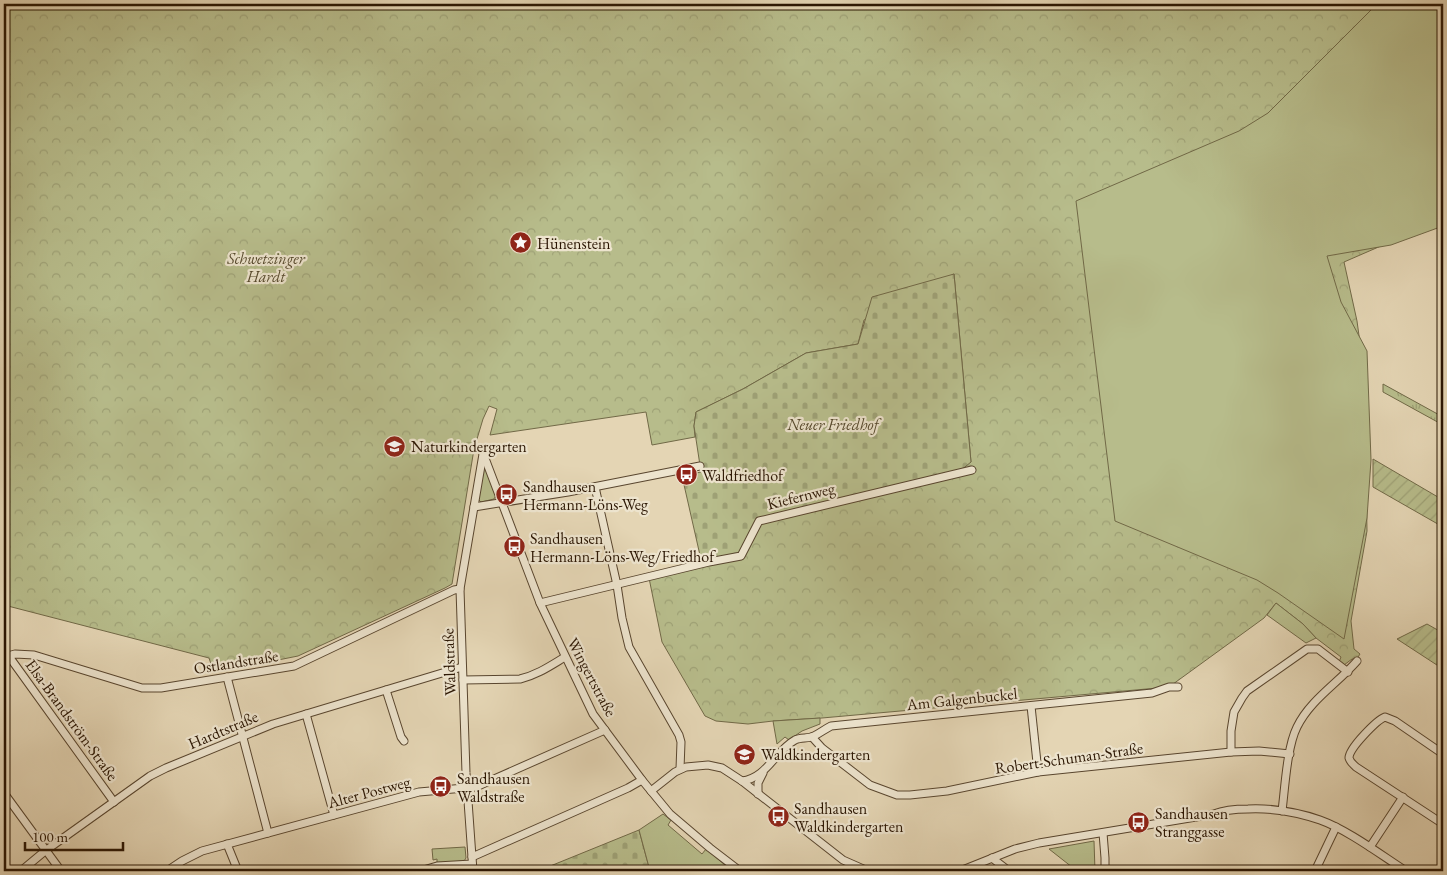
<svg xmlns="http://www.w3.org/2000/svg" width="1447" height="875" font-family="'EB Garamond',serif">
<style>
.grass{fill:url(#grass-tufts);stroke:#716947}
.forest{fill:url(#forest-crowns);stroke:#716947}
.cemetery{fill:url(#cemetery-stones);stroke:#716947}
.park{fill:#b7bc8b;stroke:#716947}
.garden{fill:url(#garden-furrows);stroke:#716947}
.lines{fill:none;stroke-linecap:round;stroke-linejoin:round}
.minor-casing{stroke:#59462f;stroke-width:9}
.minor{stroke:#ede4ce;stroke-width:7}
.labels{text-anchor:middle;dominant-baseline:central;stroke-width:4.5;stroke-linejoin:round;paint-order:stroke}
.poi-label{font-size:16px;fill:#2b1603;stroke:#ede4ce;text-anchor:start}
.park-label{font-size:16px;font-style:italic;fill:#55482c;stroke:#ede4ce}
.street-label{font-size:16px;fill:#2b1603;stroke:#ede4ce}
</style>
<defs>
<pattern id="grass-tufts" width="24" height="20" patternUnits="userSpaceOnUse" patternTransform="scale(1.25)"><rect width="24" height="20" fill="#b7bc8b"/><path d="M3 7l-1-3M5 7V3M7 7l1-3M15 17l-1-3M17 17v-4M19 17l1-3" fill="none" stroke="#9ea176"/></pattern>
<pattern id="forest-crowns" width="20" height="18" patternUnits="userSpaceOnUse" patternTransform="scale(1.25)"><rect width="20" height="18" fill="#b7bc8b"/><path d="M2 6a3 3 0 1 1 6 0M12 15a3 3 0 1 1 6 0" fill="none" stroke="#9ea176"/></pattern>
<pattern id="cemetery-stones" width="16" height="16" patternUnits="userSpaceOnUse" patternTransform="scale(1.25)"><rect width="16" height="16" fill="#b7bc8b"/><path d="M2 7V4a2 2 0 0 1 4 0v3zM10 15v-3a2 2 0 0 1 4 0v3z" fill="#9ea176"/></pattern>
<pattern id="garden-furrows" width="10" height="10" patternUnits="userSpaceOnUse" patternTransform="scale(1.25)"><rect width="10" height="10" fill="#b7bc8b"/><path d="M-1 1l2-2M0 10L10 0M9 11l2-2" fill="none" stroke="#9ea176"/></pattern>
</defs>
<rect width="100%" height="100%" fill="#e4d5b4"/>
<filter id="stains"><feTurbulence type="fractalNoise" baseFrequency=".004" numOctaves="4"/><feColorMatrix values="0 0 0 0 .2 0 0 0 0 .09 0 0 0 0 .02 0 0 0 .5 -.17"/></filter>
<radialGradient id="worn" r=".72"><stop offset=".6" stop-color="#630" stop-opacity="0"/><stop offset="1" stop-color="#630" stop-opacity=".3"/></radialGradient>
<polygon class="grass" points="1383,384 1443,417 1443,425 1383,392"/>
<polygon class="forest" points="4,4 1443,4 1443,219 1344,262 1357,321 1364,372 1367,531 1351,621 1354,649 1360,654 1356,660 1352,659 1344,665 1339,662 1341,657 1316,638 1303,624 1276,603 1264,618 1169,687 822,718 773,721 748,724 716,721 705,716 662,642 649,578 729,558 758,520 971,462 954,274 864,320 858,344 806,353 743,389 696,412 694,426 695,437 652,445 646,412 490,435 497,409 489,406 483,419 474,449 452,584 445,588 298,656 253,665 213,670 209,658 4,605"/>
<g class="cemetery">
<polygon points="954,274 971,462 960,471 758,520 741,555 702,564 682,476 701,472 694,426 696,412 743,389 806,353 858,344 872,297"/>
<polygon points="639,830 650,871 538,871"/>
</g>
<g class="park">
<polygon points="1377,4 1443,4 1443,226 1391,245 1327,256 1341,302 1367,351 1371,460 1367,518 1344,639 1278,593 1257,580 1115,521 1076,201 1239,131 1268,113"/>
<polygon points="484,463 496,495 494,499 481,502 478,499"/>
<polygon points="1276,603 1303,624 1316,638 1306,643 1267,615"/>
<polygon points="820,718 820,724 802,731 789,740 785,737 777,744 773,721"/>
<polygon points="663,814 671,820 668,825 702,854 706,849 732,871 650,871 639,830"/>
<polygon points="1094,841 1095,871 1077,871 1049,849"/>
<polygon points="465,847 466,858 464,861 437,863 437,859 433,860 432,849"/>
</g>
<g class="garden">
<polygon points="1373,459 1443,500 1443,527 1373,487"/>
<polygon points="1427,624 1443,633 1443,669 1397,639"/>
</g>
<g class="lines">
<defs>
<g id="minor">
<polyline points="483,453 540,603 593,714 642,780 670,814 710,848 740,871"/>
<polyline points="595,487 617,585 622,618 629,647 679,735 681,742 680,769"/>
<polyline points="474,507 568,492 700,466"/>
<polyline points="540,603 709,562 741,556 759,521 972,470"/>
<polyline points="8,655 114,802"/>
<polyline points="4,657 15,654 34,655 142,688 161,688 294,666 454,590 460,589"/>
<polyline points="227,677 268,833"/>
<path d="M463,680L520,679C537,675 550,666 565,657"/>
<polyline points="386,690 401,737 404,741"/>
<polyline points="1031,706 1038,772"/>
<polyline points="306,714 334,815"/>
<polyline points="812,737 822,748 870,785 897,795 910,795 947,791 1038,772 1231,752 1259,751 1290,754"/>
<polyline points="1231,752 1231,731 1234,712 1242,698 1247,691 1307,649 1318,649 1348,672"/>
<path d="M1443,754L1395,721L1385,717C1377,720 1349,748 1349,758C1350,762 1353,764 1356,767L1443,824"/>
<path d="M742,781C767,778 775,751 795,740C801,737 808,739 814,736C820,733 825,729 831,726L1152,693L1169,687H1178"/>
<polyline points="651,791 675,772 686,767 708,765 722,768 742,781 843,860 868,871"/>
<polyline points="4,793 61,871"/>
<polyline points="758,794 758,783 763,773"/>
<path d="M1282,811C1285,787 1287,747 1297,727C1310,700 1338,683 1357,661"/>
<polyline points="1103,833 1105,858 1105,871"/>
<polyline points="227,844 238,871"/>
<polyline points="1370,847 1403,797"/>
<polyline points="472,857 628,788 642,780"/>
<polyline points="992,858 1009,871"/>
<polyline points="21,871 45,851 150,776 166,768 273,724 462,667"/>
<polyline points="167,871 182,861 202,851 419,792 476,787 605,730"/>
<polyline points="420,871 437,866 472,864"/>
<polyline points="473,871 466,773 460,589 483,454"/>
<path d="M960,871L1015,849L1039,843L1214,814C1224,810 1236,809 1248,809C1272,808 1297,812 1320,820C1348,830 1381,855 1406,871"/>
<polyline points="1315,871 1336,827"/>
</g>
</defs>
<use href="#minor" class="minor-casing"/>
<use href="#minor" class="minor"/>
</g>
<defs>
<symbol id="sight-disc" viewBox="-11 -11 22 22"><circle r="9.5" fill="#8f2418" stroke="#ede4ce"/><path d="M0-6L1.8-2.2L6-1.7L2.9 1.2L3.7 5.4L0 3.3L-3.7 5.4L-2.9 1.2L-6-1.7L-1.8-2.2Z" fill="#fff"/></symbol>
<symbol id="school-disc" viewBox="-11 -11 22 22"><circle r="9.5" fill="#8f2418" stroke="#ede4ce"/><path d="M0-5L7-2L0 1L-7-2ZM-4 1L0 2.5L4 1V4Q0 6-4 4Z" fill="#fff"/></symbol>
<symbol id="bus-disc" viewBox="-11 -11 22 22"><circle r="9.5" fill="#8f2418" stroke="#ede4ce"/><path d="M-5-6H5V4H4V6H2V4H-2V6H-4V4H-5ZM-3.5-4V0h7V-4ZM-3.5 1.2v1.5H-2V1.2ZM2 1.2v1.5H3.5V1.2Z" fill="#fff"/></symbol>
</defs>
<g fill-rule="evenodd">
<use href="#sight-disc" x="508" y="230" width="25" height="25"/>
<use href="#school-disc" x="382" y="434" width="25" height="25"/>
<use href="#bus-disc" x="674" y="462" width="25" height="25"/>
<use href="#bus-disc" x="494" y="482" width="25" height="25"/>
<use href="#bus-disc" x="502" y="534" width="25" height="25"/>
<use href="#school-disc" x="732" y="742" width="25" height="25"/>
<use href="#bus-disc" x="428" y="774" width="25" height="25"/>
<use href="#bus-disc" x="766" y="804" width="25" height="25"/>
<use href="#bus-disc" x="1126" y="810" width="25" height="25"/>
</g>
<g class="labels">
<g class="poi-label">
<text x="537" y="243">Hünenstein</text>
<text x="411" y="446">Naturkindergarten</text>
<text x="702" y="475">Waldfriedhof</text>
<text x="523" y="486">Sandhausen<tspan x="523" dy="18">Hermann-Löns-Weg</tspan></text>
<text x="530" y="538">Sandhausen<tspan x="530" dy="18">Hermann-Löns-Weg/Friedhof</tspan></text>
<text x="761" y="754">Waldkindergarten</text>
<text x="457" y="778">Sandhausen<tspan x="457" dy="18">Waldstraße</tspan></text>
<text x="794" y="808">Sandhausen<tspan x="794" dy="18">Waldkindergarten</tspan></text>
<text x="1155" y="813">Sandhausen<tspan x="1155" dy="18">Stranggasse</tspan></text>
</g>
<g class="park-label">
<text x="266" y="258">Schwetzinger<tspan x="266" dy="18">Hardt</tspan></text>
<text x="833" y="424">Neuer Friedhof</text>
</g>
<g class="street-label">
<text transform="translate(801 496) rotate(-14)">Kiefernweg</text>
<text transform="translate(236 662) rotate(-9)">Ostlandstraße</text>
<text transform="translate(449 662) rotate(-92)">Waldstraße</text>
<text transform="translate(592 677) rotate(62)">Wingertstraße</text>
<text transform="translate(962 699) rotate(-6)">Am Galgenbuckel</text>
<text transform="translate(72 720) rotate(54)">Elsa-Brandström-Straße</text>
<text transform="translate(223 730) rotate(-23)">Hardtstraße</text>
<text transform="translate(1069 758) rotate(-8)">Robert-Schuman-Straße</text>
<text transform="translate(369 792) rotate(-15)">Alter Postweg</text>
</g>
</g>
<rect width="1447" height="875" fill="none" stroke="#e4d5b4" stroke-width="20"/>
<rect x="5" y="5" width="1437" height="865" fill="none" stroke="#2b1603" stroke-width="2.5"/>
<rect x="10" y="10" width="1427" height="855" fill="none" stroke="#2b1603"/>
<path d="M25 842v8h98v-8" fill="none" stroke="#2b1603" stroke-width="2.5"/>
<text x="32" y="842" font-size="15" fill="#2b1603" stroke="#ede4ce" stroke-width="4" paint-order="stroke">100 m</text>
<rect width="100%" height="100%" filter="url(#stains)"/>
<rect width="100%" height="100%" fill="url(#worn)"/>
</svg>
